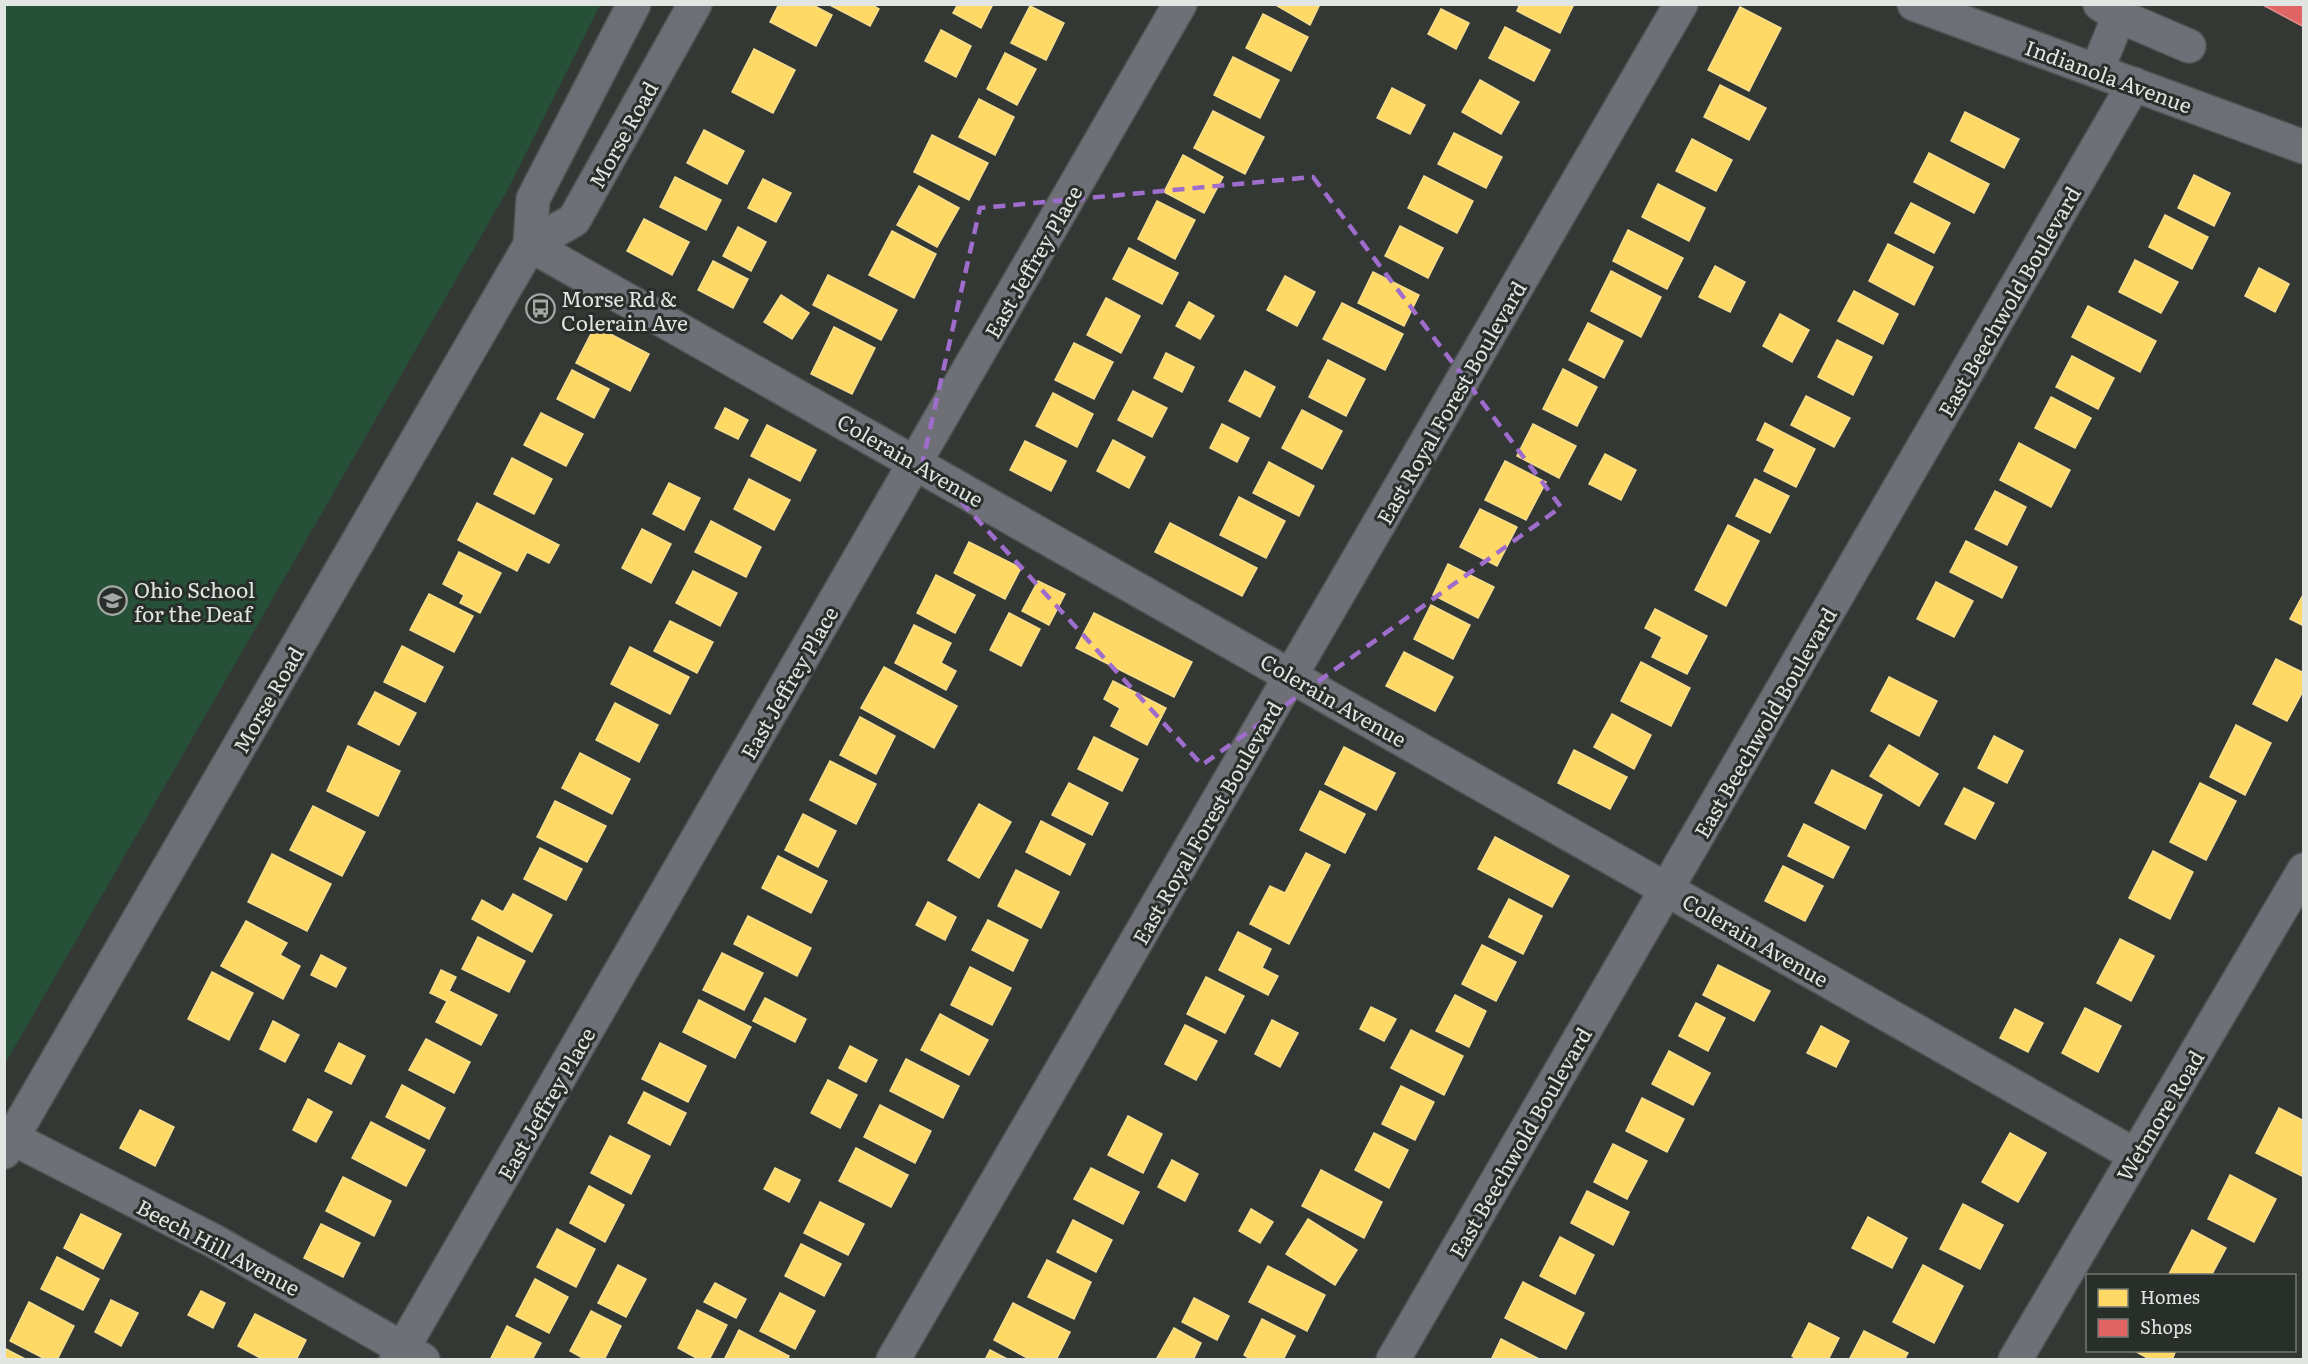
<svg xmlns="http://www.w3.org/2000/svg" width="2308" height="1364" font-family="Literata,serif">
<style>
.green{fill:#265037}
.homes{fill:#ffd966;stroke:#f6dd8c;stroke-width:1.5}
.shops{fill:#e06666;stroke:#e18c8c;stroke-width:1.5}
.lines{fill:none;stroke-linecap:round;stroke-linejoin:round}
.street-casing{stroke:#505351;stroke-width:36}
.primary-casing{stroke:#505351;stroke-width:36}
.street{stroke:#6e6f77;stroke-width:33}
.primary{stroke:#6d6f76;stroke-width:33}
.marked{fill:none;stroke:#9f6dcc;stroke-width:4.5;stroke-dasharray:12 8;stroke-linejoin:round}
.labels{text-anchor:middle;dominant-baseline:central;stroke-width:6;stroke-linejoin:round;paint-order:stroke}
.street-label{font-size:21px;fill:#e2e6e3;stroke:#282f2a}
.poi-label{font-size:21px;fill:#e2e6e3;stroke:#282f2a;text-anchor:start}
</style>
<rect width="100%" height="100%" fill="#333835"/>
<polygon class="green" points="5,4 600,5 507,191 5,1064"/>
<g class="homes">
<polygon points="779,4 811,4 832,15 816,46 770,22"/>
<polygon points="828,4 871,4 879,9 870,26"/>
<polygon points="958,4 993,4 981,28 953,13"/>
<polygon points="1274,4 1320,4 1310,25"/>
<polygon points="1520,4 1574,4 1560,33 1517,11"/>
<polygon points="1030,6 1064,23 1046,60 1011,43"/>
<polygon points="1740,7 1781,28 1749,91 1708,70"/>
<polygon points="1441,9 1469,23 1456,49 1428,34"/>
<polygon points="1263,14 1308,37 1291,71 1246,48"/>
<polygon points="1505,27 1550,50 1534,81 1489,58"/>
<polygon points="941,30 971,46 956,77 925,61"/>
<polygon points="754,49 795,70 773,113 732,92"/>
<polygon points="1005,53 1036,69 1017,105 987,89"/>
<polygon points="1233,57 1279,80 1260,118 1214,95"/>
<polygon points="1480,80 1519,102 1501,134 1462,112"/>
<polygon points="1720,85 1766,108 1749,140 1704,117"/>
<polygon points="1392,88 1425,105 1410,134 1377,118"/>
<polygon points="979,99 1014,117 995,155 959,137"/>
<polygon points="1213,111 1264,137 1245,174 1194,148"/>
<polygon points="1965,112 2019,139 2004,168 1951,141"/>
<polygon points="704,130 744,151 727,184 687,163"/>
<polygon points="1454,133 1502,157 1486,188 1438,164"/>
<polygon points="932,135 988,163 969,200 914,172"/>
<polygon points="1692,139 1732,160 1716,191 1676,171"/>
<polygon points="1929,153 1989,184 1974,213 1914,182"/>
<polygon points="1183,155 1223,177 1204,213 1164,192"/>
<polygon points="2194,175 2230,193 2214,226 2178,208"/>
<polygon points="1424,176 1473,201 1457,233 1408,208"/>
<polygon points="675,177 721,200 706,230 660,207"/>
<polygon points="763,179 791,193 776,222 748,208"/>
<polygon points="1658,184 1705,208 1689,241 1642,217"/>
<polygon points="919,186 959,208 937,247 897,225"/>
<polygon points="1157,201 1195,220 1175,259 1138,239"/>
<polygon points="1911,203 1950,223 1934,253 1895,233"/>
<polygon points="2165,215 2208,237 2192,269 2149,247"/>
<polygon points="644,219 689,242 672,275 627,251"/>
<polygon points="1400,226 1443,248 1428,278 1385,256"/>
<polygon points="738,227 766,242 751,271 723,256"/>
<polygon points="1628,230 1683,258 1667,289 1613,261"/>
<polygon points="892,231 936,254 914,298 869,275"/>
<polygon points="1888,244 1933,267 1914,305 1869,281"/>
<polygon points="1129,248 1178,273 1162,304 1113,279"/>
<polygon points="2135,260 2178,282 2161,313 2119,292"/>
<polygon points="713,261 748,279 733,308 698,290"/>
<polygon points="1715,266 1745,282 1730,312 1699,297"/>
<polygon points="2259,268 2289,284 2275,312 2245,296"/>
<polygon points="1611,271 1661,297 1641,337 1591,311"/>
<polygon points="1373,272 1419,295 1404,326 1358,303"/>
<polygon points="828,275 897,310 881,340 813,305"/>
<polygon points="1285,276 1315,292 1297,326 1267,310"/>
<polygon points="1854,291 1898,314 1883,344 1838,321"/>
<polygon points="781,295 809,313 792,339 764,322"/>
<polygon points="1106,298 1140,316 1121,353 1087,335"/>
<polygon points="1189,302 1214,316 1200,339 1176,326"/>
<polygon points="1342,303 1403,334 1385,370 1323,339"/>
<polygon points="2088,306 2156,341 2140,372 2072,337"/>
<polygon points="1780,314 1809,330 1792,362 1763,346"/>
<polygon points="1588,323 1623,341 1604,378 1569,360"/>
<polygon points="595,326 649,354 630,391 576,363"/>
<polygon points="834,327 875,348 852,394 811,374"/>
<polygon points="1837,340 1872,357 1853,395 1818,377"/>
<polygon points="1074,343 1113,362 1094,399 1055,380"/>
<polygon points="1166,353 1194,367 1182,392 1154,378"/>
<polygon points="2072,356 2114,378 2098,409 2056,387"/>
<polygon points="1328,360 1365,379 1346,416 1309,397"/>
<polygon points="1563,369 1597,387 1577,426 1543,409"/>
<polygon points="572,370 609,389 594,418 557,399"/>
<polygon points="1245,371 1275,387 1260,417 1229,401"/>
<polygon points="1133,391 1167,408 1152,437 1118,420"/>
<polygon points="1053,393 1093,414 1077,447 1036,426"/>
<polygon points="1806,396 1850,418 1834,447 1791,425"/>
<polygon points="2051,397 2091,418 2075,448 2035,428"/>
<polygon points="725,408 748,420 738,439 715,428"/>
<polygon points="1302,410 1342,431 1322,469 1282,448"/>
<polygon points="541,413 583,434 566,466 524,445"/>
<polygon points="1765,423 1815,449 1796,487 1764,471 1775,449 1757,440"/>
<polygon points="1222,424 1249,438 1237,462 1210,448"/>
<polygon points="1533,424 1576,446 1559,478 1517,456"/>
<polygon points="767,425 816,450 800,481 751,456"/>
<polygon points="1113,440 1145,457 1129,488 1097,471"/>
<polygon points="1025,441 1066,461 1051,491 1010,470"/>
<polygon points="2019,443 2070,470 2051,507 2000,480"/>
<polygon points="1605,454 1636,470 1621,500 1589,484"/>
<polygon points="512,458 552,479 534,514 494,494"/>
<polygon points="1505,461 1546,482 1526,520 1485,500"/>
<polygon points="1269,462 1314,486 1299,516 1253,493"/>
<polygon points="749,479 790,500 774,530 734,509"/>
<polygon points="1755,479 1789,496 1770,533 1736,516"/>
<polygon points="669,483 700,498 684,530 653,514"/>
<polygon points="1995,491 2026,507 2007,545 1975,529"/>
<polygon points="1239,497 1285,521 1266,558 1220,535"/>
<polygon points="477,503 559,545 549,563 527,552 517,571 458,540"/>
<polygon points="1480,509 1517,527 1497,566 1460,547"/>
<polygon points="711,521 761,547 746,577 695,552"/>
<polygon points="1170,523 1257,568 1242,596 1155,552"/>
<polygon points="1728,525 1759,541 1726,606 1695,590"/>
<polygon points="642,529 671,544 651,583 622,568"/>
<polygon points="1966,541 2017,567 2002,598 1950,572"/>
<polygon points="969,542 1021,568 1005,599 954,573"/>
<polygon points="459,552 501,573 480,613 460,603 464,595 443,584"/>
<polygon points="1448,564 1494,587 1478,618 1433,595"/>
<polygon points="693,571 737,593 720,626 676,603"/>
<polygon points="936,575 975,595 955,633 917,613"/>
<polygon points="1038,581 1065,594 1049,625 1022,611"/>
<polygon points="1936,582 1973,601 1954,637 1917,619"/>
<polygon points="2304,593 2304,626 2290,619"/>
<polygon points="429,594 473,616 454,652 410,630"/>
<polygon points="1431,605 1470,625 1453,659 1414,639"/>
<polygon points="1655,609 1707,636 1687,674 1652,657 1662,637 1645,628"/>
<polygon points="1009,613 1040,629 1021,666 990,650"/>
<polygon points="1094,613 1192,662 1174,697 1076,648"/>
<polygon points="670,621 713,642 697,673 654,651"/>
<polygon points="914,625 951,643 941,663 956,671 946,690 895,663"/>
<polygon points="402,646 443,667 425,702 384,682"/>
<polygon points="630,647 689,677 670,714 611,684"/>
<polygon points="1404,652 1453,677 1435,711 1386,686"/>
<polygon points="2276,659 2304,673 2304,689 2287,721 2253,704"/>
<polygon points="1641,662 1690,688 1671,726 1621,701"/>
<polygon points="884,667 957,706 934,748 861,708"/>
<polygon points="1889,677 1937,701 1919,736 1871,711"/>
<polygon points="1113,681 1166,708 1147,745 1111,726 1120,708 1104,699"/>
<polygon points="375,692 416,713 399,745 358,724"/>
<polygon points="615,703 658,725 639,762 596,740"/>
<polygon points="1612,714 1651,735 1634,769 1594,747"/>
<polygon points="860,717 895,736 876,774 840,755"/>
<polygon points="2236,725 2271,743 2245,795 2210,777"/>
<polygon points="1994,736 2023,751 2007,783 1978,768"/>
<polygon points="1094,737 1138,759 1122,791 1078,769"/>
<polygon points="1889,745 1938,774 1919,806 1870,776"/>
<polygon points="348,746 400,771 378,816 327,791"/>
<polygon points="1344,747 1395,773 1376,810 1325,784"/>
<polygon points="1574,750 1627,777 1610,809 1558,783"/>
<polygon points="580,753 630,779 612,814 562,788"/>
<polygon points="830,761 876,784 856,824 810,800"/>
<polygon points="1832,770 1882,795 1865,829 1815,803"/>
<polygon points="1069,783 1108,803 1092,835 1052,815"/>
<polygon points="2200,783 2236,801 2206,860 2170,842"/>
<polygon points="1964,788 1994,803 1975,839 1945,824"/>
<polygon points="1320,791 1365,814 1345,853 1300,830"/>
<polygon points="555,801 606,826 587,862 537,837"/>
<polygon points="979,804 1011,822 979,878 948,860"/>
<polygon points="313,806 365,832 342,876 290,850"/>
<polygon points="803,814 836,831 818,867 785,850"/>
<polygon points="1041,821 1085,844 1070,875 1026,852"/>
<polygon points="1804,824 1849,847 1833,878 1788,856"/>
<polygon points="1495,837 1569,876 1552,907 1478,869"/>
<polygon points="540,848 582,869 566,900 524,879"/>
<polygon points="2153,851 2193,872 2170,919 2129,898"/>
<polygon points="1306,853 1330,865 1289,944 1250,924 1270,886 1285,893"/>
<polygon points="272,854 331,884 307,931 248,902"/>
<polygon points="778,856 827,881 811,913 762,888"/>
<polygon points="1783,866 1823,886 1805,921 1765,901"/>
<polygon points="1016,870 1059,892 1041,928 998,906"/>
<polygon points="513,894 552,915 532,952 472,919 482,900 503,912"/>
<polygon points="1509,899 1542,916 1523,954 1489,937"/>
<polygon points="928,902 956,917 945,940 916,925"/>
<polygon points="748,916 811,948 797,976 734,944"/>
<polygon points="988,920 1028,940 1013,971 972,950"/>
<polygon points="246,921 287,943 280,955 300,966 283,999 221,966"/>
<polygon points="1238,932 1271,949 1262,968 1278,976 1268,995 1219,970"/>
<polygon points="478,937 525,961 509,992 462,969"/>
<polygon points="2120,939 2154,956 2131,1001 2097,983"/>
<polygon points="1482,945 1516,962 1496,1001 1462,984"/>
<polygon points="722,953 763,973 744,1010 703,990"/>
<polygon points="321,955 346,968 336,987 311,975"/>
<polygon points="1718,965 1770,991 1754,1021 1703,995"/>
<polygon points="970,967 1011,988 992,1025 951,1005"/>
<polygon points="441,970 456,977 449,991 497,1015 481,1045 436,1022 447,1001 430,993"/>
<polygon points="212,972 253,993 229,1040 188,1019"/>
<polygon points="1206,977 1244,996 1225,1033 1187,1014"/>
<polygon points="1455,995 1486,1011 1469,1047 1436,1031"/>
<polygon points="765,998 806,1019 795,1042 753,1021"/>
<polygon points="699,1000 751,1027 735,1058 683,1032"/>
<polygon points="1696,1003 1725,1018 1708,1051 1679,1036"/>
<polygon points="1371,1007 1396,1019 1384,1041 1360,1029"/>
<polygon points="2085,1008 2121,1026 2098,1072 2062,1053"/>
<polygon points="2015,1009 2043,1023 2028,1052 2000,1038"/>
<polygon points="940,1014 988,1040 969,1075 921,1050"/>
<polygon points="1272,1020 1298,1033 1280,1067 1255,1054"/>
<polygon points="273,1021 299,1035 285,1062 260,1049"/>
<polygon points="1185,1025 1217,1041 1196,1080 1165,1064"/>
<polygon points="1821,1026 1849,1041 1836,1067 1807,1053"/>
<polygon points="1411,1030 1463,1056 1444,1095 1391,1068"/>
<polygon points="426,1039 470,1062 454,1093 409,1070"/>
<polygon points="339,1043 365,1056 351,1084 325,1071"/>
<polygon points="660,1043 706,1066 688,1102 642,1079"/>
<polygon points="850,1046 877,1060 866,1082 839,1068"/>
<polygon points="1669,1051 1710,1073 1693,1105 1652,1084"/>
<polygon points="906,1059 959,1086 943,1118 890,1091"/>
<polygon points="828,1080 857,1095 840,1128 811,1113"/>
<polygon points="402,1085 445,1108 429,1139 386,1117"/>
<polygon points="1401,1086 1434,1102 1415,1140 1382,1124"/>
<polygon points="644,1092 686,1113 670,1145 628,1123"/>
<polygon points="1642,1098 1684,1119 1667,1152 1626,1131"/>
<polygon points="308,1099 332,1112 316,1142 293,1130"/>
<polygon points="880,1105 931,1131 915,1163 864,1137"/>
<polygon points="2279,1108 2304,1121 2304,1177 2256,1153"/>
<polygon points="140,1110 174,1127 155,1166 120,1148"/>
<polygon points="1128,1116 1162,1134 1143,1173 1108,1155"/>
<polygon points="371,1122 425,1150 406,1186 352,1158"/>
<polygon points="1374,1133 1408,1150 1389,1188 1355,1170"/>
<polygon points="2010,1133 2046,1153 2018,1202 1982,1182"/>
<polygon points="610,1136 650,1156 631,1194 591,1173"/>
<polygon points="1613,1144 1647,1161 1627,1199 1594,1182"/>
<polygon points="856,1148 908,1175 891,1207 839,1181"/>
<polygon points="1172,1160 1198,1174 1185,1201 1158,1187"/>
<polygon points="775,1168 800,1180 789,1202 764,1189"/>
<polygon points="1091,1168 1139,1192 1123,1224 1074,1199"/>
<polygon points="1321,1170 1382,1202 1364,1238 1302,1206"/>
<polygon points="2230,1175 2276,1199 2254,1242 2208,1219"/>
<polygon points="343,1177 391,1201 374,1236 326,1211"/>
<polygon points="589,1186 624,1205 605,1242 570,1223"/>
<polygon points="1587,1191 1629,1212 1613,1245 1571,1223"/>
<polygon points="820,1202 864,1224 848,1255 804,1233"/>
<polygon points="1963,1204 2003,1225 1980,1269 1940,1249"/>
<polygon points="1251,1209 1273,1222 1260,1243 1239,1231"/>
<polygon points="81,1214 121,1234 103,1269 64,1248"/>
<polygon points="1868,1217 1907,1238 1892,1268 1852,1248"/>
<polygon points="1308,1219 1357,1250 1335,1285 1286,1254"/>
<polygon points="1073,1220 1112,1240 1096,1272 1057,1252"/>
<polygon points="321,1224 360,1243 343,1277 304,1258"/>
<polygon points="557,1229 595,1249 576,1287 537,1267"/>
<polygon points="2192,1230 2226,1248 2211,1276 2168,1276"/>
<polygon points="1560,1237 1594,1255 1575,1294 1540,1276"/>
<polygon points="801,1244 841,1264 824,1296 785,1276"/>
<polygon points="57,1257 99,1279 83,1310 41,1289"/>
<polygon points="1047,1260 1091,1282 1074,1319 1028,1297"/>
<polygon points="618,1265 646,1279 626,1317 598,1303"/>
<polygon points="1923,1265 1963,1286 1934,1343 1893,1322"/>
<polygon points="1268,1266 1325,1295 1307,1331 1249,1302"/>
<polygon points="535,1279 568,1297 549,1333 516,1316"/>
<polygon points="1523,1282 1584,1313 1566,1349 1505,1318"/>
<polygon points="715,1283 746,1299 736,1318 704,1302"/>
<polygon points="201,1291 225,1303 213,1328 188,1315"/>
<polygon points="780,1293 815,1311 795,1349 760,1331"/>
<polygon points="1194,1298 1229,1316 1217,1340 1182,1322"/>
<polygon points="111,1300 138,1313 121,1346 95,1332"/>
<polygon points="29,1302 74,1326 57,1360 47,1360 10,1341"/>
<polygon points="1013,1303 1070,1332 1056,1360 1031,1360 994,1340"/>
<polygon points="697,1310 727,1325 709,1360 700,1360 678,1348"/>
<polygon points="591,1311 621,1326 604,1360 586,1360 570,1351"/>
<polygon points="255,1314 306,1340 296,1360 264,1360 238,1346"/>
<polygon points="1262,1319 1295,1336 1283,1360 1252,1360 1244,1355"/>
<polygon points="1809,1323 1839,1338 1828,1360 1798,1360 1792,1356"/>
<polygon points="507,1326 541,1343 532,1360 490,1360"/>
<polygon points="1174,1328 1201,1343 1193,1360 1157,1358"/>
<polygon points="739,1330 789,1356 787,1360 724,1360"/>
<polygon points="1864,1331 1908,1353 1904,1360 1849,1360"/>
<polygon points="1501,1339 1541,1360 1491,1360"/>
<polygon points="4,1348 27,1360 4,1360"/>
<polygon points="990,1350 1009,1360 985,1360"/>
<polygon points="2133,1350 2176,1350 2172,1360 2151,1360"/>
</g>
<polygon class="shops" points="2261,4 2304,4 2304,27"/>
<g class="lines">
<defs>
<g id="street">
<polyline points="2119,16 2189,46"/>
<polyline points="2097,70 2119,16 2100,4"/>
<polyline points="530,245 2135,1155"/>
<polyline points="12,1138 214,1241 423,1360"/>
<polyline points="396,1360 1180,4"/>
<polyline points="893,1360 1681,4"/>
<polyline points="1393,1360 2134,84"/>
<polyline points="2015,1360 2304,870"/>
</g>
<g id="primary">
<polyline points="1914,4 2304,147"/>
<polyline points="530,245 574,220 695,4"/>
<polyline points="4,1152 530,245 533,199 634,4"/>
</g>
</defs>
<use href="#street" class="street-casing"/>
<use href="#primary" class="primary-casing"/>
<use href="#street" class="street"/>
<use href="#primary" class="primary"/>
</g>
<path class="marked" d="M1313,177L1561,507L1202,765L923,460L980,208Z"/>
<defs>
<symbol id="bus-ring" viewBox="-11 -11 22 22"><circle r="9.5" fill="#282f2a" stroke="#a5a9a6" stroke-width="1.5"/><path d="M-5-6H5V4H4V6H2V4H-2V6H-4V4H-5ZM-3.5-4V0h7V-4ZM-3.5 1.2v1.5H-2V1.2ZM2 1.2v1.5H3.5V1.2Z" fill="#a5a9a6"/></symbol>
<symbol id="school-ring" viewBox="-11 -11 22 22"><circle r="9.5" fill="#282f2a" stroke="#a5a9a6" stroke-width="1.5"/><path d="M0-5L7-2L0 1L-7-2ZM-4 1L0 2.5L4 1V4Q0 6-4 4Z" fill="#a5a9a6"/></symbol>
</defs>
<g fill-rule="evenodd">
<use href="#bus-ring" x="524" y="292" width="33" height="33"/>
<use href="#school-ring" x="96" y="584" width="33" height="33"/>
</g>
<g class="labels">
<g class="street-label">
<text transform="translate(2109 75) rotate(20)">Indianola Avenue</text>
<text transform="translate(622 134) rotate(-61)">Morse Road</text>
<text transform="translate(1032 261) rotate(-60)">East Jeffrey Place</text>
<text transform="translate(2008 301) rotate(-60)">East Beechwold Boulevard</text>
<text transform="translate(1450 402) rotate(-60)">East Royal Forest Boulevard</text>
<text transform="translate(911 459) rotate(30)">Colerain Avenue</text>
<text transform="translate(788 682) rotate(-60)">East Jeffrey Place</text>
<text transform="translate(267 699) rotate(-60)">Morse Road</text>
<text transform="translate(1334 699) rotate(30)">Colerain Avenue</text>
<text transform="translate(1764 722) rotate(-60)">East Beechwold Boulevard</text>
<text transform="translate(1206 822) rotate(-60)">East Royal Forest Boulevard</text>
<text transform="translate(1756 939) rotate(30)">Colerain Avenue</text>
<text transform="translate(545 1103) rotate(-60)">East Jeffrey Place</text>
<text transform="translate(2159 1115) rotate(-59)">Wetmore Road</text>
<text transform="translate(1519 1142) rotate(-60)">East Beechwold Boulevard</text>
<text transform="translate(219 1246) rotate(28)">Beech Hill Avenue</text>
</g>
<g class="poi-label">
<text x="561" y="297">Morse Rd &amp;<tspan x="561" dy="24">Colerain Ave</tspan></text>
<text x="134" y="588">Ohio School<tspan x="134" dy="24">for the Deaf</tspan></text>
</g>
</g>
<rect width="2308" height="1364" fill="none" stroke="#e2e6e3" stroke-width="12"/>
<rect x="2086" y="1274" width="210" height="78" fill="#282f2a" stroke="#727874" stroke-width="1.5"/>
<rect x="2098" y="1289" width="30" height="18" fill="#ffd966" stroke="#727874" stroke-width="1.5"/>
<text x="2140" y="1304" font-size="18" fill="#e2e6e3">Homes</text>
<rect x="2098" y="1319" width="30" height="18" fill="#e06666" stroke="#727874" stroke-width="1.5"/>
<text x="2140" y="1334" font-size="18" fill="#e2e6e3">Shops</text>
</svg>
